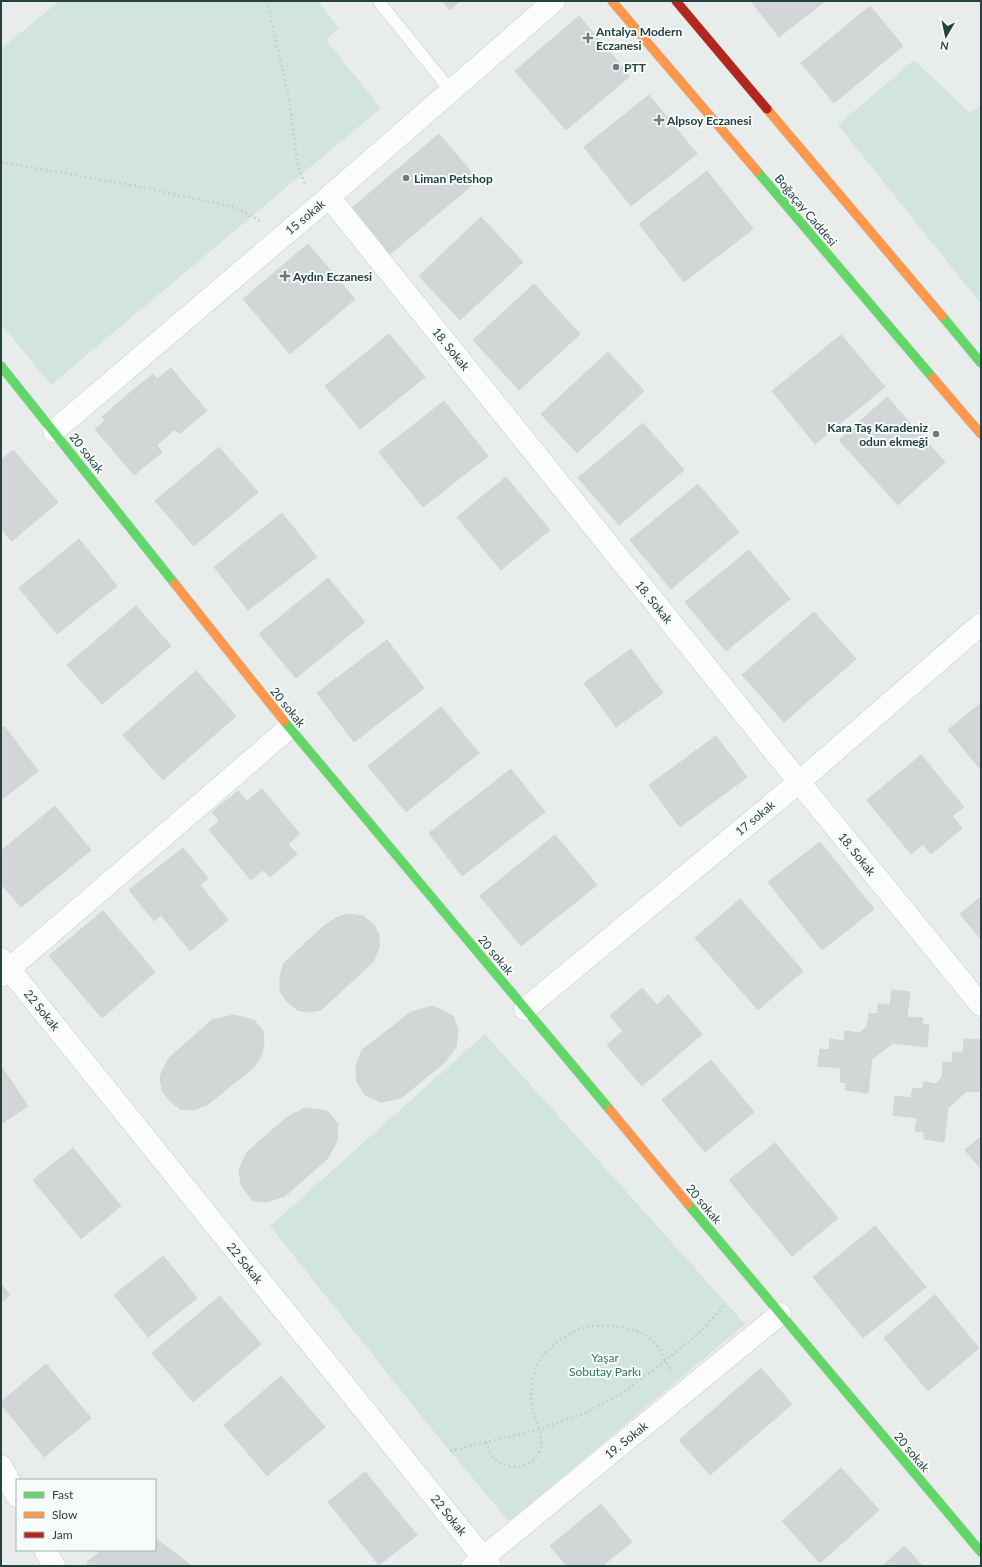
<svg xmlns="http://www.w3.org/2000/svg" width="982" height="1567" font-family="Lato,sans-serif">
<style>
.green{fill:#d2e5dd}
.building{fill:#d2d6d6;stroke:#d0d6d5}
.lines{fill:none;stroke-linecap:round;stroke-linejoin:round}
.lane-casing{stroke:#c5cac9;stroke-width:13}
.street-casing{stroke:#c5cac9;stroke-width:23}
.fast-casing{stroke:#c3cac9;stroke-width:10}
.slow-casing{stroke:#c3cac9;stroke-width:10}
.jam-casing{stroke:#c3cac9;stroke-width:10}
.path{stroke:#c7cece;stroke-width:2.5;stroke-dasharray:2 3;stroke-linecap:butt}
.lane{stroke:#fcfcfc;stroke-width:12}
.street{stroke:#fcfcfc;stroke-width:22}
.fast{stroke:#63d668;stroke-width:9}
.slow{stroke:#ff974d;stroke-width:9}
.jam{stroke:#b3261e;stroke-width:9}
.poi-dot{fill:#697d7c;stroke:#f7fbfa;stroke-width:1.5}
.labels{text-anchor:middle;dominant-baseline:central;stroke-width:4;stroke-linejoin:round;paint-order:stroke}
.poi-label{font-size:12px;font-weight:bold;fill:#254140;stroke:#f7fbfa;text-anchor:start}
.street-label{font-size:12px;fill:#254140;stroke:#f7fbfa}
.park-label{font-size:12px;fill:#2f775d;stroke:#f7fbfa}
</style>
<rect width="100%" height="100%" fill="#e8edec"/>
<g class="green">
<polygon points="59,1 318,1 339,28 326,40 381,108 51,385 1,324 1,49"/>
<polygon points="914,60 970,113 981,105 981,304 838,125"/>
<polygon points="485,1034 745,1324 509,1522 435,1433 270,1226"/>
</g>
<g class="building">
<polygon points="442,1 460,1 450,10"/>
<polygon points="751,1 825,1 779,37"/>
<polygon points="870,6 903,46 834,103 801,63"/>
<polygon points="579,16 630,76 566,130 515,71"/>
<polygon points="649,95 697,154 631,206 584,147"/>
<polygon points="439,134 478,180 390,254 352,208"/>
<polygon points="707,171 753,229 684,282 639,224"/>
<polygon points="481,217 523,262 460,320 419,276"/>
<polygon points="308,244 355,299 290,354 243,299"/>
<polygon points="534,284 580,334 519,390 473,340"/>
<polygon points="389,334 425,377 360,429 325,386"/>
<polygon points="841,335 885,387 815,444 772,391"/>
<polygon points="608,352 644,391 577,453 541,414"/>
<polygon points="171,368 207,411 180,433 174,430 157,445 162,452 134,475 95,429 105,421 102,417 127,395 153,374 157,379"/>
<polygon points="887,397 945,462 898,505 839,440"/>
<polygon points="444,401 488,456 423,507 379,452"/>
<polygon points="643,423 684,470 619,525 578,478"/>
<polygon points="219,447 258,492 194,546 155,501"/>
<polygon points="13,450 58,502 12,541 1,529 1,460"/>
<polygon points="506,477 550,530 501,570 457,517"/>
<polygon points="698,484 739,532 671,589 630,540"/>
<polygon points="282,513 317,557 248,610 214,567"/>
<polygon points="79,539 117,586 57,634 19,588"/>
<polygon points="749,550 790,599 726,651 685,602"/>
<polygon points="328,578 365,622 296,678 259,634"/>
<polygon points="136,606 171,646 102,704 67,665"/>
<polygon points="814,612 856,659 784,722 742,675"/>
<polygon points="387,640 424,688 354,742 317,693"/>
<polygon points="631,649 663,693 616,727 584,683"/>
<polygon points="196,671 236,716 163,780 123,735"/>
<polygon points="981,703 981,770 948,730"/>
<polygon points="441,707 479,753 406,812 368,766"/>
<polygon points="4,726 38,771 1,800 1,729"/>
<polygon points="716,736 747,777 680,827 649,785"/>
<polygon points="921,755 964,807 952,816 962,828 931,854 923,844 911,854 867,800"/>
<polygon points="511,769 545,812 462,876 429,833"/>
<polygon points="262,789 300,834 288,844 297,854 270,877 263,870 251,880 209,830 219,821 212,812 238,791 247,801"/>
<polygon points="55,806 91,850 21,907 1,884 1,851"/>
<polygon points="555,835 597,885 521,946 480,896"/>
<polygon points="820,842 874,909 822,950 768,882"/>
<polygon points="183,848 208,878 200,885 228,920 190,951 161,915 154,921 129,890"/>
<polygon points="981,897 981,939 960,914"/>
<polygon points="740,899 803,971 758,1010 695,938"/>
<polygon points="103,911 155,972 102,1018 49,956"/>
<polygon points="348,914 363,916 374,925 379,935 379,948 373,962 321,1010 309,1012 297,1010 286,1000 280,992 280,976 284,963 324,926 336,918"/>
<polygon points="642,988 657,1005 668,995 702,1034 642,1086 607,1045 623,1031 610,1016"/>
<polygon points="892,990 910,992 907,1017 923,1018 922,1024 929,1025 927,1047 893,1043 872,1059 868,1093 845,1090 846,1083 840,1082 841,1068 818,1066 820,1049 829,1050 830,1039 844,1041 845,1031 859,1033 867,1027 869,1013 877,1014 878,1004 890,1005"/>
<polygon points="433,1006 453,1016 458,1030 456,1047 445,1062 401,1098 381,1102 365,1095 357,1082 356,1066 362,1050 411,1012"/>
<polygon points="234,1015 254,1020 263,1031 264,1043 261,1057 253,1068 208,1104 194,1110 180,1109 169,1100 162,1090 160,1076 169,1058 212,1020"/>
<polygon points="964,1039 981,1040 981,1092 967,1091 948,1108 944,1142 924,1139 924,1132 915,1131 917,1118 893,1115 895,1096 911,1098 913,1088 923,1089 924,1082 936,1084 942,1077 943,1062 952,1063 953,1052 963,1053"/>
<polygon points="711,1060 754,1112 705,1152 662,1100"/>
<polygon points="1,1066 28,1106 1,1124"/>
<polygon points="305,1108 327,1111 338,1124 337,1141 327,1159 285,1196 267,1202 253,1201 241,1185 239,1169 247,1152 287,1117"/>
<polygon points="981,1137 981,1169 965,1150"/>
<polygon points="775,1143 838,1218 792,1256 729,1180"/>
<polygon points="73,1148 121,1206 81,1239 33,1180"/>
<polygon points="875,1226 926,1287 863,1338 813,1277"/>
<polygon points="163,1256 197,1298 148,1337 114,1295"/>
<polygon points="1,1284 10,1295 1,1302"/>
<polygon points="935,1295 979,1348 928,1391 884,1338"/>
<polygon points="220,1296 261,1344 193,1402 152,1353"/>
<polygon points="46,1364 91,1418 44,1457 1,1404 1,1402"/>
<polygon points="761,1368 792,1404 710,1475 679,1440"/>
<polygon points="281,1376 325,1427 267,1476 224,1425"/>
<polygon points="841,1468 879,1510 820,1563 782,1521"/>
<polygon points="365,1472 417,1535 379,1565 328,1502"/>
<polygon points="601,1504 632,1542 602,1566 567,1566 550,1546"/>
<polygon points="155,1538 192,1566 88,1566 87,1562 102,1550 155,1550"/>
<polygon points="904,1546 923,1566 883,1566"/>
</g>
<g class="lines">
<defs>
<polyline id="lane" points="380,3 451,91"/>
<g id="street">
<polyline points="329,197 799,782 981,1005"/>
<polyline points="54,431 329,197 554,1"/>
<polyline points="1,959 490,1566"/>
<polyline points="1,976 289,728"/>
<polyline points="525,1009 799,782 981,624"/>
<polyline points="1,1466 17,1496"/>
<polyline points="45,1550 54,1566"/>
<polyline points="473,1566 780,1314"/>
</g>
<g id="fast">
<polyline points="757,171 933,378"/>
<polyline points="942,316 981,363"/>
<polyline points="1,366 175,584"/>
<polyline points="284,721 610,1110"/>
<polyline points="688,1204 981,1552"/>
</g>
<g id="slow">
<polyline points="612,1 757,171"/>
<polyline points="767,109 942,316"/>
<polyline points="933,378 981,434"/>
<polyline points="175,584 284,721"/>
<polyline points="610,1110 688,1204"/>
</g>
<polyline id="jam" points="676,1 767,109"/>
</defs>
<use href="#lane" class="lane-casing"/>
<use href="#street" class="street-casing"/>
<use href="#fast" class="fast-casing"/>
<use href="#slow" class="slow-casing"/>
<use href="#jam" class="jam-casing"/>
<g class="path">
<polyline points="267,1 289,99 298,167 305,184"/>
<polyline points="1,162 141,187 235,207 260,221"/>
<path d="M486,1442C488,1446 489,1453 492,1456C505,1472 531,1470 540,1450C545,1438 536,1422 533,1412C528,1397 533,1368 542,1356C544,1353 549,1350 551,1347C559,1341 570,1333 579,1329C599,1323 626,1325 645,1335C658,1343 664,1359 672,1372"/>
<polyline points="450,1451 540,1429 583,1414 621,1394 665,1361 699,1333 726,1304"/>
</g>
<use href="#lane" class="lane"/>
<use href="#street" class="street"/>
<use href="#fast" class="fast"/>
<use href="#slow" class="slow"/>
<use href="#jam" class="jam"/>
</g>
<g class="poi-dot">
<path d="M586 32h4v4h4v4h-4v4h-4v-4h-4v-4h4z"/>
<circle cx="616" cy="67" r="4"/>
<path d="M657 114h4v4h4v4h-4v4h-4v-4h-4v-4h4z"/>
<circle cx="406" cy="178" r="4"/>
<path d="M283 270h4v4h4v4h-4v4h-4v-4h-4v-4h4z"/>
<circle cx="936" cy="434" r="4"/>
</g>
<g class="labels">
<g class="poi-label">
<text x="596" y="31">Antalya Modern<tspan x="596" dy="14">Eczanesi</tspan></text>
<text x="624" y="67">PTT</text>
<text x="667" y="120">Alpsoy Eczanesi</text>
<text x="414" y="178">Liman Petshop</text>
<text x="293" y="276">Aydın Eczanesi</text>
<text x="928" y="427" text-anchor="end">Kara Taş Karadeniz<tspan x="928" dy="14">odun ekmeği</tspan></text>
</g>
<g class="street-label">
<text transform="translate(806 210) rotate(50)">Boğaçay Caddesi</text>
<text transform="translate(305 217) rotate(-40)">15 sokak</text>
<text transform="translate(451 349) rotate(51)">18. Sokak</text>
<text transform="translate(87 453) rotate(52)">20 sokak</text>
<text transform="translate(654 602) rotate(51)">18. Sokak</text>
<text transform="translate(288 707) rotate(51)">20 sokak</text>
<text transform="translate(755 818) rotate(-40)">17 sokak</text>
<text transform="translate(857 854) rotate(51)">18. Sokak</text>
<text transform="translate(496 955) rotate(50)">20 sokak</text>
<text transform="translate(42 1010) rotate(51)">22 Sokak</text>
<text transform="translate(704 1204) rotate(50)">20 sokak</text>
<text transform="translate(245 1263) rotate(51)">22 Sokak</text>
<text transform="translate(626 1440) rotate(-39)">19. Sokak</text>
<text transform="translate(912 1452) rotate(50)">20 sokak</text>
<text transform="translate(449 1515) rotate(51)">22 Sokak</text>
</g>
<g class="park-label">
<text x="605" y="1357">Yaşar<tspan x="605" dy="14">Sobutay Parkı</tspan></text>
</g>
</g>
<rect width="982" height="1567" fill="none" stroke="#254140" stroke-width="4"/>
<rect x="16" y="1479" width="140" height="72" fill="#f7fbfa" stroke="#a3b1b0"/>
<rect x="24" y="1492" width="20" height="6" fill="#63d668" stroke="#a3b1b0"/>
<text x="52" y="1499" font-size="12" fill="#254140">Fast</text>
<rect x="24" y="1512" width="20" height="6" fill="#ff974d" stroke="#a3b1b0"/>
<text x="52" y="1519" font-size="12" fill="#254140">Slow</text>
<rect x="24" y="1532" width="20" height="6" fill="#b3261e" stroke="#a3b1b0"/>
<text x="52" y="1539" font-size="12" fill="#254140">Jam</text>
<g transform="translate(946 36) rotate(189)" stroke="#f7fbfa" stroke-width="3" paint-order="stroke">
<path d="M0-3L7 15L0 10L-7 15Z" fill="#254140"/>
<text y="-6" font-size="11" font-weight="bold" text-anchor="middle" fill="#254140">N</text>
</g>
</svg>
